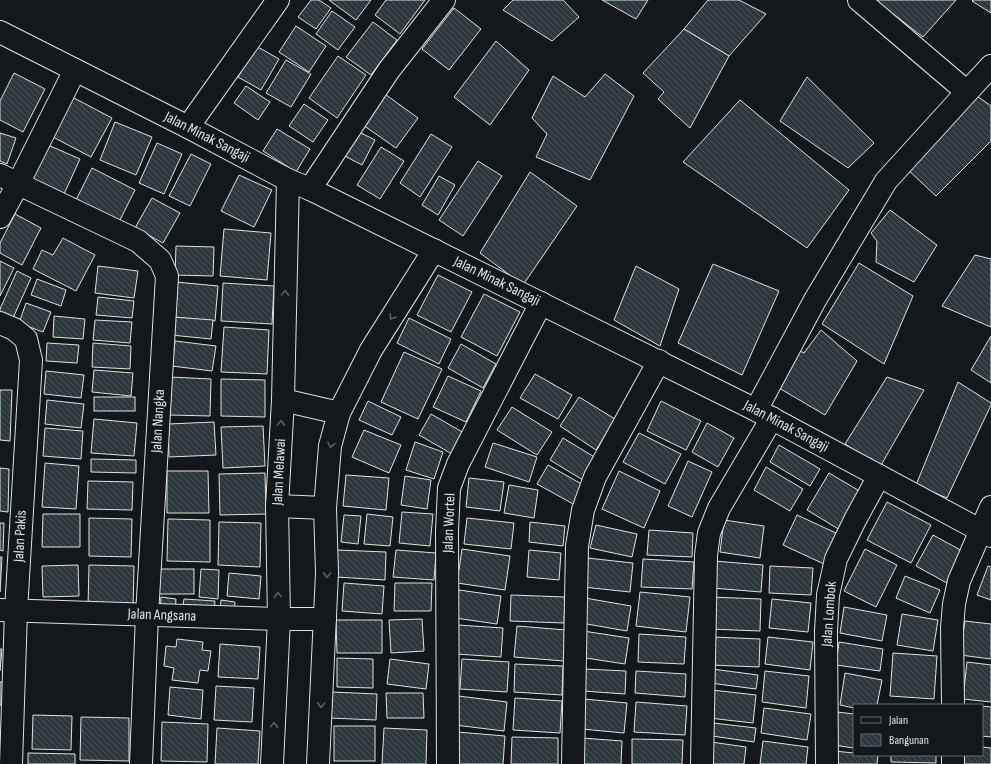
<svg xmlns="http://www.w3.org/2000/svg" width="991" height="764" font-family="'Sofia Sans Condensed',sans-serif">
<style>
.building{fill:url(#building-back-hatch);stroke:#d8e6dc}
.lines{fill:none;stroke-linecap:round;stroke-linejoin:round}
.minor-casing{stroke:#d8e6dc;stroke-width:24}
.minor{stroke:#14181c;stroke-width:22}
.oneway{stroke:#59605f}
.labels{text-anchor:middle;dominant-baseline:central;stroke-width:3;stroke-linejoin:round;paint-order:stroke}
.street-label{font-size:15px;fill:#d8e6dc;stroke:#14181c}
</style>
<defs>
<pattern id="building-back-hatch" width="6" height="6" patternUnits="userSpaceOnUse"><rect width="6" height="6" fill="#2c363c"/><path d="M-1 5l2 2M0 0l6 6M5-1l2 2" fill="none" stroke="#4a5358"/></pattern>
</defs>
<rect width="100%" height="100%" fill="#14181c"/>
<g class="building">
<polygon points="311,0 319,0 331,8 316,29 298,17"/>
<polygon points="329,0 371,0 356,20"/>
<polygon points="386,0 425,0 400,34 375,15"/>
<polygon points="513,0 563,0 579,17 552,41 503,10"/>
<polygon points="602,0 648,0 636,19"/>
<polygon points="708,0 739,0 766,14 729,56 684,29"/>
<polygon points="875,0 956,0 923,37"/>
<polygon points="973,0 991,0 991,13 972,1"/>
<polygon points="454,8 481,29 449,70 422,49"/>
<polygon points="332,11 355,27 338,50 316,34"/>
<polygon points="373,22 397,40 371,75 346,57"/>
<polygon points="296,26 326,46 309,72 279,52"/>
<polygon points="684,29 729,56 690,128 658,99 664,92 643,73"/>
<polygon points="496,41 529,70 490,125 454,97"/>
<polygon points="256,46 279,59 261,90 238,77"/>
<polygon points="338,56 366,75 337,118 309,98"/>
<polygon points="286,60 311,74 291,107 266,93"/>
<polygon points="14,73 45,89 23,132 0,120 0,101"/>
<polygon points="605,74 634,96 590,180 536,157 547,134 532,118 553,76 585,97"/>
<polygon points="807,77 874,143 848,168 780,121"/>
<polygon points="246,86 270,102 258,120 234,103"/>
<polygon points="382,92 418,118 396,148 360,123"/>
<polygon points="977,96 991,106 991,141 936,196 906,168"/>
<polygon points="72,97 112,118 91,157 51,136"/>
<polygon points="740,100 849,190 807,248 683,162"/>
<polygon points="304,104 328,120 313,142 289,126"/>
<polygon points="115,122 152,137 136,175 100,160"/>
<polygon points="277,129 310,149 296,172 263,151"/>
<polygon points="355,130 375,140 362,165 343,155"/>
<polygon points="0,133 16,138 7,164 0,161"/>
<polygon points="431,134 452,147 420,197 400,183"/>
<polygon points="157,143 182,154 164,194 139,183"/>
<polygon points="48,145 80,159 64,194 33,179"/>
<polygon points="381,147 404,161 380,199 357,185"/>
<polygon points="191,154 211,164 190,206 169,196"/>
<polygon points="478,161 502,176 463,236 439,220"/>
<polygon points="92,168 135,190 119,222 76,200"/>
<polygon points="530,172 577,206 523,285 480,253"/>
<polygon points="239,175 272,190 254,227 221,211"/>
<polygon points="439,176 455,185 438,215 422,205"/>
<polygon points="152,198 180,213 163,243 135,228"/>
<polygon points="890,210 937,245 914,282 876,262 877,241 871,233"/>
<polygon points="15,214 41,228 22,265 0,253 0,243"/>
<polygon points="224,229 271,233 267,280 220,276"/>
<polygon points="63,238 95,255 76,291 33,269 42,250 53,255"/>
<polygon points="176,246 214,247 213,276 175,275"/>
<polygon points="975,255 991,259 991,327 942,306"/>
<polygon points="0,261 14,268 0,296"/>
<polygon points="859,263 913,296 884,364 822,324"/>
<polygon points="713,264 779,291 742,375 678,343"/>
<polygon points="98,266 138,271 134,298 95,293"/>
<polygon points="636,266 679,289 660,346 614,320"/>
<polygon points="17,271 31,278 13,318 0,313 0,309"/>
<polygon points="438,275 472,292 451,332 417,315"/>
<polygon points="37,279 66,290 61,306 31,295"/>
<polygon points="176,282 218,286 215,321 173,317"/>
<polygon points="223,283 274,286 272,324 221,321"/>
<polygon points="484,294 520,312 497,356 461,337"/>
<polygon points="98,297 134,301 132,318 96,315"/>
<polygon points="26,303 51,312 43,332 19,323"/>
<polygon points="54,316 85,319 83,339 53,337"/>
<polygon points="173,317 213,320 211,339 171,335"/>
<polygon points="409,318 451,339 439,364 397,343"/>
<polygon points="95,320 132,322 130,343 93,340"/>
<polygon points="224,327 269,330 267,374 221,372"/>
<polygon points="821,330 857,361 825,415 779,388 798,350 804,353"/>
<polygon points="991,336 991,383 971,370"/>
<polygon points="175,341 216,346 212,371 172,366"/>
<polygon points="47,343 79,345 77,363 46,361"/>
<polygon points="93,343 131,346 130,369 92,367"/>
<polygon points="461,344 496,364 483,388 448,368"/>
<polygon points="404,352 442,369 418,419 381,402"/>
<polygon points="94,370 133,373 131,396 92,392"/>
<polygon points="46,371 84,375 81,398 44,394"/>
<polygon points="535,374 572,395 558,419 520,398"/>
<polygon points="448,376 481,391 466,422 433,407"/>
<polygon points="170,377 211,379 210,416 170,415"/>
<polygon points="887,377 924,390 880,467 845,444"/>
<polygon points="221,379 265,380 265,417 221,416"/>
<polygon points="958,382 991,403 991,405 947,498 916,485"/>
<polygon points="0,390 12,390 10,441 0,440"/>
<rect x="94" y="397" width="41" height="14"/>
<polygon points="579,397 615,419 596,450 560,426"/>
<polygon points="47,400 84,404 81,428 45,424"/>
<polygon points="368,401 401,417 392,435 359,420"/>
<polygon points="661,401 701,421 686,450 647,431"/>
<polygon points="512,407 552,432 537,455 497,430"/>
<polygon points="431,414 464,433 452,454 419,435"/>
<polygon points="94,419 137,423 134,456 91,453"/>
<polygon points="214,422 216,455 169,457 168,424"/>
<polygon points="707,423 734,438 718,467 692,452"/>
<polygon points="263,426 265,466 223,468 221,427"/>
<polygon points="45,428 83,431 81,459 43,456"/>
<polygon points="364,430 401,445 389,473 352,457"/>
<polygon points="639,433 681,454 665,484 623,462"/>
<polygon points="563,438 596,458 583,480 550,460"/>
<polygon points="415,442 443,452 434,479 406,470"/>
<polygon points="493,443 537,457 529,482 485,467"/>
<polygon points="779,445 820,469 810,486 770,462"/>
<polygon points="91,459 136,460 136,473 91,472"/>
<polygon points="688,461 712,472 692,517 668,506"/>
<polygon points="45,463 79,466 76,509 42,507"/>
<polygon points="548,465 585,486 575,505 537,484"/>
<polygon points="766,467 803,489 790,511 754,490"/>
<polygon points="0,468 9,469 8,512 0,511"/>
<polygon points="167,471 208,471 209,513 167,513"/>
<polygon points="619,471 660,491 644,528 602,509"/>
<polygon points="265,473 266,514 220,515 219,474"/>
<polygon points="829,473 863,493 840,530 807,510"/>
<polygon points="346,475 389,478 386,510 343,506"/>
<polygon points="405,476 431,480 427,509 401,505"/>
<polygon points="469,478 504,482 500,511 466,507"/>
<polygon points="88,481 133,482 132,510 87,509"/>
<polygon points="509,485 538,490 534,518 504,513"/>
<polygon points="887,502 931,525 911,563 867,540"/>
<polygon points="402,512 433,514 430,546 399,543"/>
<polygon points="43,514 80,514 80,547 42,547"/>
<polygon points="367,514 393,517 390,546 364,544"/>
<polygon points="344,515 361,516 358,544 341,542"/>
<polygon points="797,515 838,534 824,564 783,545"/>
<polygon points="89,518 132,519 131,557 89,556"/>
<polygon points="467,518 514,523 511,549 464,544"/>
<polygon points="168,519 210,520 210,562 167,561"/>
<polygon points="724,520 764,526 760,558 720,552"/>
<polygon points="219,522 261,523 260,567 218,565"/>
<polygon points="530,522 565,526 563,546 529,542"/>
<polygon points="0,523 4,523 3,551 0,550"/>
<polygon points="596,525 637,534 632,557 590,548"/>
<polygon points="649,530 693,533 692,557 647,555"/>
<polygon points="933,535 964,552 947,583 916,566"/>
<polygon points="462,549 510,556 505,590 457,583"/>
<polygon points="865,549 897,565 876,607 844,591"/>
<polygon points="337,550 386,552 385,580 336,577"/>
<polygon points="396,550 436,553 434,580 393,577"/>
<polygon points="529,550 561,553 559,580 527,577"/>
<polygon points="0,557 2,557 0,592"/>
<polygon points="587,558 633,563 630,592 583,587"/>
<polygon points="643,559 694,562 692,589 641,587"/>
<polygon points="714,561 763,565 761,592 712,588"/>
<polygon points="78,565 79,596 43,597 42,566"/>
<polygon points="89,565 134,566 133,608 88,607"/>
<polygon points="770,566 813,568 811,595 769,593"/>
<polygon points="988,566 991,567 991,600 977,595"/>
<rect x="158" y="569" width="36" height="25"/>
<polygon points="201,569 219,570 218,599 199,597"/>
<polygon points="229,573 261,576 259,599 227,596"/>
<polygon points="905,576 940,590 930,613 896,598"/>
<polygon points="344,583 384,586 382,614 342,611"/>
<polygon points="395,583 432,583 431,611 394,611"/>
<polygon points="459,590 501,596 497,624 455,618"/>
<polygon points="640,592 690,597 686,632 636,626"/>
<polygon points="511,595 565,597 564,623 510,621"/>
<polygon points="161,597 176,599 175,613 160,612"/>
<polygon points="710,597 761,599 760,631 709,629"/>
<polygon points="585,598 631,606 627,631 581,623"/>
<polygon points="184,599 215,601 214,613 182,611"/>
<polygon points="772,599 811,603 808,632 769,628"/>
<polygon points="221,600 235,602 234,613 220,612"/>
<polygon points="844,607 887,615 882,641 840,633"/>
<polygon points="902,614 938,620 933,651 897,645"/>
<polygon points="422,619 424,651 391,653 389,620"/>
<polygon points="336,620 382,620 382,653 337,653"/>
<polygon points="965,621 991,624 991,659 960,655"/>
<polygon points="458,625 503,628 501,657 456,654"/>
<polygon points="517,626 566,630 564,661 514,657"/>
<polygon points="583,631 629,638 625,664 579,657"/>
<polygon points="639,634 686,637 684,664 638,662"/>
<polygon points="712,637 760,639 759,667 711,665"/>
<polygon points="768,637 813,642 810,670 765,664"/>
<polygon points="177,639 203,642 202,650 211,651 208,671 200,670 198,683 172,680 174,668 164,666 166,646 176,647"/>
<polygon points="839,642 883,649 880,671 836,665"/>
<polygon points="220,644 260,647 258,679 218,677"/>
<polygon points="0,649 2,649 0,671"/>
<polygon points="893,653 937,656 934,699 890,696"/>
<polygon points="337,658 373,659 373,688 337,687"/>
<polygon points="390,659 429,664 426,689 387,684"/>
<polygon points="462,659 509,662 507,692 460,689"/>
<polygon points="967,662 991,665 991,702 963,699"/>
<polygon points="515,664 563,666 562,695 514,692"/>
<polygon points="585,669 626,671 625,694 583,691"/>
<polygon points="712,669 758,675 756,689 710,683"/>
<polygon points="636,671 686,674 685,697 635,693"/>
<polygon points="765,671 809,676 806,708 762,702"/>
<polygon points="845,673 882,680 877,705 854,705 854,708 840,705"/>
<polygon points="0,682 3,682 3,706 0,705"/>
<polygon points="216,686 254,688 252,722 214,720"/>
<polygon points="170,687 203,690 201,719 168,715"/>
<polygon points="712,690 756,695 753,723 709,718"/>
<polygon points="332,692 377,694 376,720 330,718"/>
<polygon points="386,693 423,693 424,718 387,718"/>
<polygon points="458,696 507,702 504,731 455,725"/>
<polygon points="515,698 562,701 560,733 513,730"/>
<polygon points="584,699 627,703 624,733 582,729"/>
<polygon points="636,702 687,706 685,735 634,732"/>
<polygon points="982,706 991,707 991,737 982,736"/>
<polygon points="764,708 811,714 807,740 761,733"/>
<polygon points="837,712 854,714 854,748 833,745"/>
<polygon points="33,715 72,716 71,750 32,749"/>
<polygon points="81,717 129,718 129,761 80,760"/>
<polygon points="162,722 208,724 207,762 161,761"/>
<polygon points="713,723 756,728 754,742 712,736"/>
<rect x="334" y="726" width="41" height="35"/>
<polygon points="217,728 260,731 258,764 215,764"/>
<polygon points="384,728 427,730 426,764 382,764"/>
<polygon points="457,732 505,736 503,764 454,764"/>
<polygon points="512,737 558,738 558,764 511,764"/>
<polygon points="582,738 622,741 621,764 580,764"/>
<polygon points="632,739 683,740 682,764 632,764"/>
<polygon points="763,741 808,747 806,764 760,764"/>
<polygon points="711,742 746,747 744,764 708,764"/>
<polygon points="982,747 991,748 991,764 964,764 964,755 982,755"/>
<polygon points="834,751 854,753 854,755 878,755 877,764 833,764"/>
<polygon points="28,753 75,754 75,764 28,764"/>
<polygon points="891,755 936,755 936,763 891,762"/>
</g>
<g class="lines">
<defs>
<g id="minor">
<polyline points="859,0 967,92"/>
<polyline points="0,32 188,127 288,180 310,189 756,410 991,536"/>
<polyline points="188,127 278,0"/>
<polyline points="0,175 138,241 160,260 167,276 147,615 141,764"/>
<polyline points="310,189 389,70 444,0"/>
<polyline points="0,217 18,184 75,70"/>
<polyline points="0,323 14,329 26,339 31,360 16,611 11,764"/>
<polyline points="283,400 339,413"/>
<polyline points="756,410 815,300 886,181 967,92 991,66"/>
<polyline points="277,506 325,508"/>
<polyline points="0,610 279,619 325,619"/>
<polyline points="953,705 952,628 954,604 959,581 991,507"/>
<polyline points="953,755 953,764"/>
<polyline points="272,764 279,619 277,506 283,400 288,180"/>
<polyline points="318,764 327,573 325,508 330,446 339,413 371,350 434,250"/>
<polyline points="448,764 447,531 449,488 458,464 541,303"/>
<polyline points="573,764 577,546 583,510 595,477 659,361"/>
<polyline points="702,764 706,555 709,533 719,508 772,418"/>
<polyline points="827,764 826,631 828,595 836,559 855,520 879,476"/>
</g>
</defs>
<use href="#minor" class="minor-casing"/>
<use href="#minor" class="minor"/>
</g>
<defs><path id="oneway-chevron" d="M-2-3.5L2.5 0L-2 3.5" fill="none" stroke-width="1.6" stroke-linecap="round" stroke-linejoin="round"/></defs>
<g class="oneway">
<use href="#oneway-chevron" transform="translate(285 293) rotate(-89)"/>
<use href="#oneway-chevron" transform="translate(392 317) rotate(122)"/>
<use href="#oneway-chevron" transform="translate(281 423) rotate(-87)"/>
<use href="#oneway-chevron" transform="translate(331 445) rotate(100)"/>
<use href="#oneway-chevron" transform="translate(327 575) rotate(91)"/>
<use href="#oneway-chevron" transform="translate(278 595) rotate(-91)"/>
<use href="#oneway-chevron" transform="translate(321 705) rotate(93)"/>
<use href="#oneway-chevron" transform="translate(274 725) rotate(-87)"/>
</g>
<g class="labels">
<g class="street-label">
<text transform="translate(207 137) rotate(27)">Jalan Minak Sangaji</text>
<text transform="translate(497 281) rotate(26)">Jalan Minak Sangaji</text>
<text transform="translate(158 421) rotate(-87)">Jalan Nangka</text>
<text transform="translate(786 426) rotate(28)">Jalan Minak Sangaji</text>
<text transform="translate(279 472) rotate(-87)">Jalan Melawai</text>
<text transform="translate(449 523) rotate(-88)">Jalan Wortel</text>
<text transform="translate(20 536) rotate(-87)">Jalan Pakis</text>
<text transform="translate(829 614) rotate(-86)">Jalan Lombok</text>
<text transform="translate(162 615) rotate(2)">Jalan Angsana</text>
</g>
</g>
<rect x="853" y="704" width="130" height="52" fill="#14181c" stroke="#626a69"/>
<rect x="861" y="717" width="20" height="6" fill="#14181c" stroke="#626a69"/>
<text x="889" y="724" font-size="12" fill="#d8e6dc">Jalan</text>
<rect x="861" y="734" width="20" height="12" fill="url(#building-back-hatch)" stroke="#626a69"/>
<text x="889" y="744" font-size="12" fill="#d8e6dc">Bangunan</text>
</svg>
